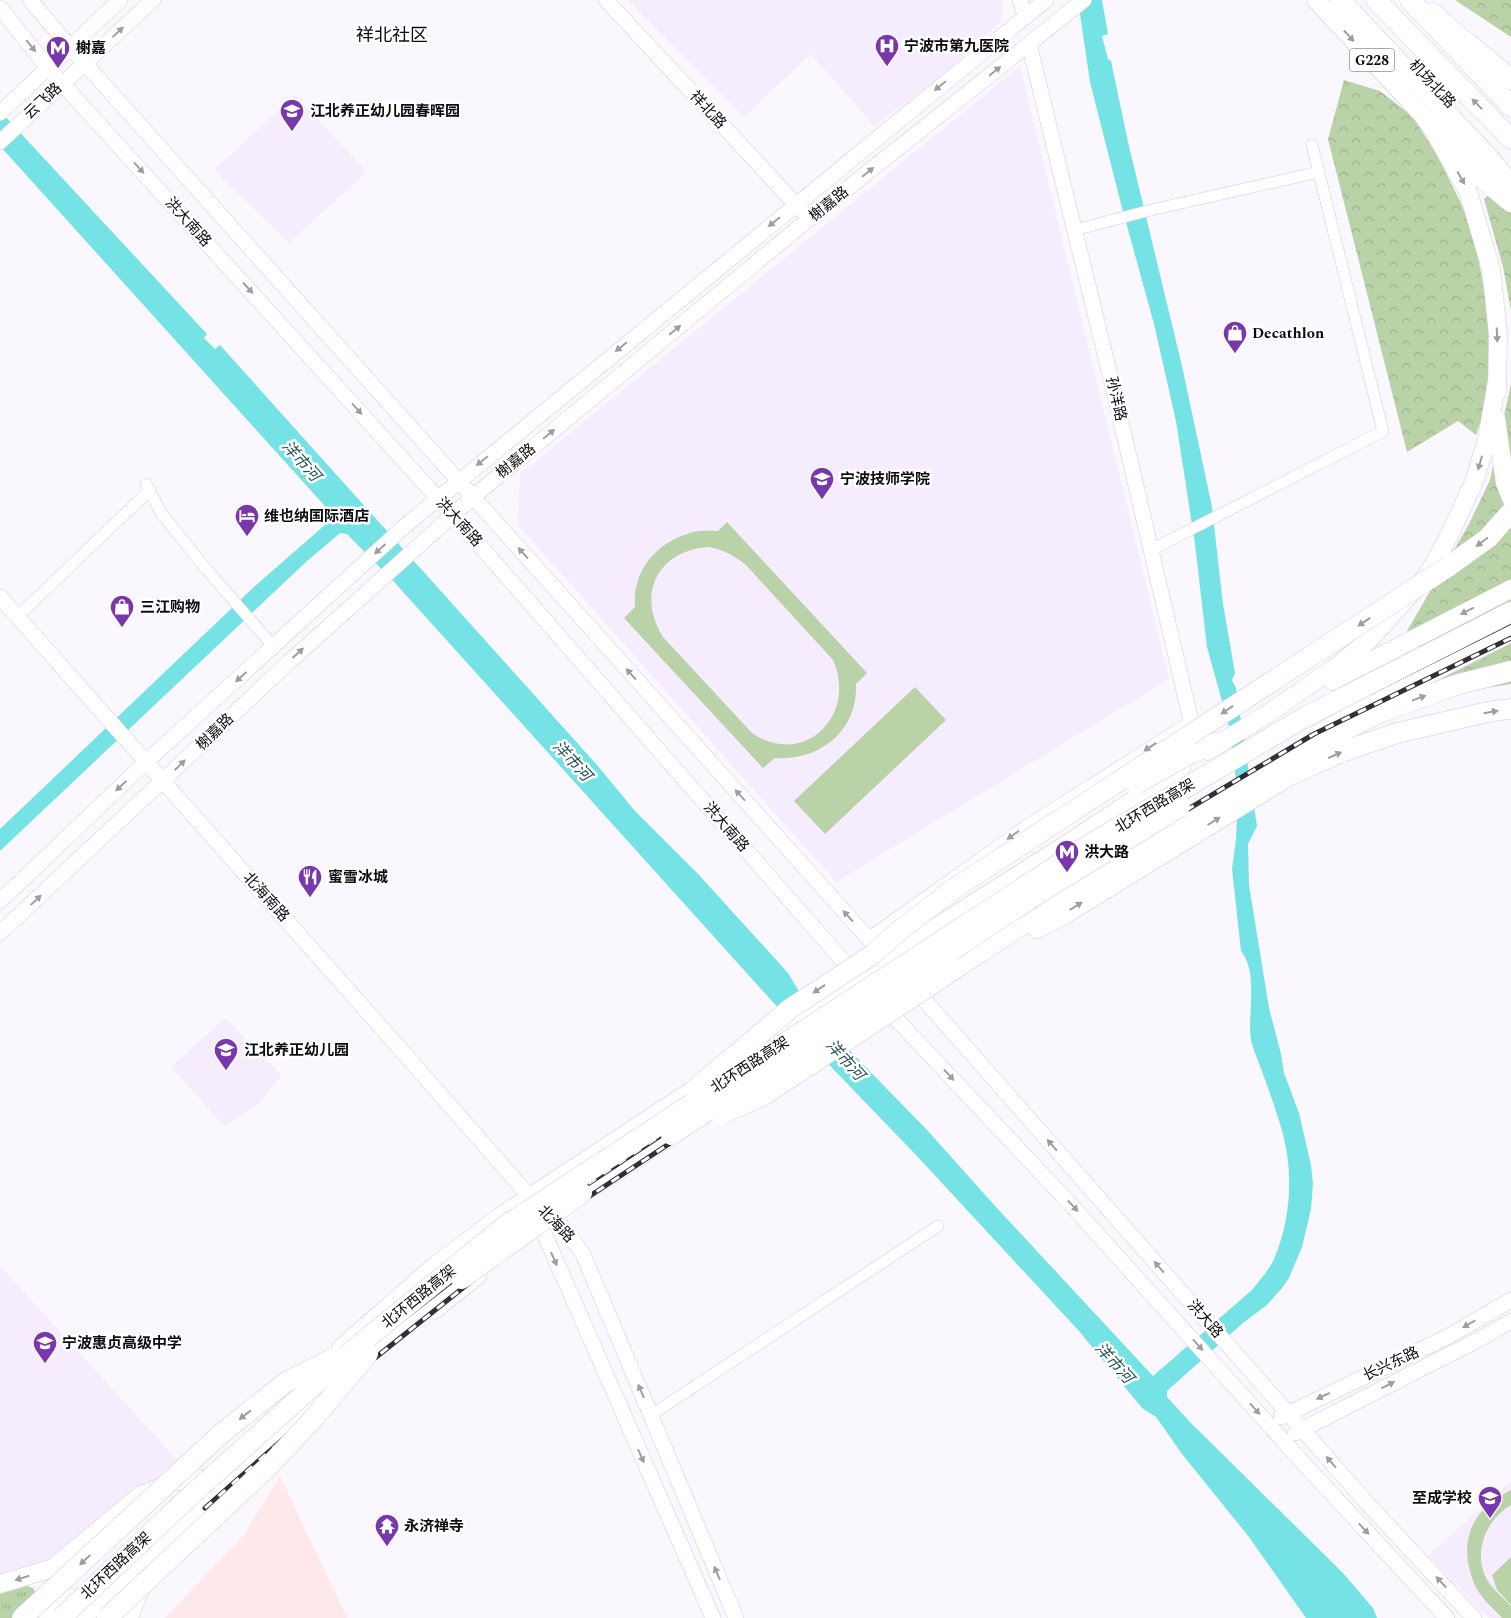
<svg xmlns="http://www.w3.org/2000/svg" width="1511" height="1618" font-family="Spectral,'Noto Sans SC',serif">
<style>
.commercial{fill:#fee8ea}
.built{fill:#f5edfd}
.grass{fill:url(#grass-tufts)}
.park{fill:url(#park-crowns)}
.pitch{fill:#b9d2a7;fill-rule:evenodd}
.water{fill:#75e3e6}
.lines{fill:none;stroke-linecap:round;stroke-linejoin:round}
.street-casing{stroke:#d5ccde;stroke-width:12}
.secondary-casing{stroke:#d5ccde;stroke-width:16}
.primary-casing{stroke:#d5ccde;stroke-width:19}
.highway-casing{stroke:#d5ccde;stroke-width:21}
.street{stroke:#fff;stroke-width:11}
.secondary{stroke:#fff;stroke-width:15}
.primary{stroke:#fff;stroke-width:18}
.highway{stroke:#fff;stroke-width:20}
.rail-casing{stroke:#323035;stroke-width:5}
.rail{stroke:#fff;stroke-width:3;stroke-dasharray:9;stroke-linecap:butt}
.highway-bridge-casing{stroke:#d5ccde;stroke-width:21;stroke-linecap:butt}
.highway-bridge{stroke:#fff;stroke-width:20}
.oneway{fill:#9e9d9f}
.labels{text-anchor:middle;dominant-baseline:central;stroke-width:5;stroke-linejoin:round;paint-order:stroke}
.shield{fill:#fff;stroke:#565458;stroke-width:1}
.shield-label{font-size:14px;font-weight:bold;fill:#0d0b10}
.poi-label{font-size:15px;font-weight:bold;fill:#0d0b10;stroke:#fff;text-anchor:start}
.street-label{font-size:15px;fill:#0d0b10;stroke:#fff}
.water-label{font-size:16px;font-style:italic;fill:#225354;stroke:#fff}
.quarter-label{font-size:18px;fill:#0d0b10;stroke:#fff}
</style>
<defs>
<pattern id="grass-tufts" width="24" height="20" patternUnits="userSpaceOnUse" patternTransform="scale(1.25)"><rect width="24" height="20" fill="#b9d2a7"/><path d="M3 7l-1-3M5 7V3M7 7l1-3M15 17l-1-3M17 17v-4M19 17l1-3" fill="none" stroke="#9eb38f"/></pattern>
<pattern id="park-crowns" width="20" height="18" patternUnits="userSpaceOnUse" patternTransform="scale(1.25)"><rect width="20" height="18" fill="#b9d2a7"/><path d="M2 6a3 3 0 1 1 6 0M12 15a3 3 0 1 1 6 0" fill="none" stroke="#9eb38f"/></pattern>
</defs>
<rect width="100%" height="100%" fill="#faf7fe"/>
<polygon class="commercial" points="280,1476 347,1618 165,1618 244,1535"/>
<g class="built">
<polygon points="628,0 1003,0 1001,22 936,80 874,126 811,54 744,117"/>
<polygon points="1020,66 1169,679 836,882 518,525 520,474"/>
<polygon points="295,95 367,172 289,243 214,170"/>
<polygon points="225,1018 282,1075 259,1103 224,1126 171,1067"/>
<polygon points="0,1266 179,1462 48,1560 0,1574"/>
<polygon points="1511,1481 1511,1618 1489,1618 1428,1556"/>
</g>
<polygon class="grass" points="27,1586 33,1588 36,1594 32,1599 12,1618 0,1618 0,1594"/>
<g class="park">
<polygon points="1455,0 1511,0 1511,37"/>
<polygon points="1344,80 1380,91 1412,116 1436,153 1460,201 1474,235 1487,305 1490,366 1488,401 1476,435 1458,421 1407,452 1328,139"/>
<polygon points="1511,172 1511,310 1503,267 1484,199"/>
<polygon points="1511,384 1511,684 1454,693 1407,631 1469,524 1490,480"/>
</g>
<g class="pitch">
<path d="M727,522L867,673L856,684C858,731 820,761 775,758L763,768L624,618L635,607C632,571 656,543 690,533C699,530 709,531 718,531ZM709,547C724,550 734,555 746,565L833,660C858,717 802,768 752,733L663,637C636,594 658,550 709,547Z"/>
<polygon points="915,687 946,720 825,834 794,801"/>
<path d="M1511,1490V1505C1485,1520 1471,1556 1489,1583C1495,1591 1504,1599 1511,1606V1618H1502C1494,1609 1483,1600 1477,1589C1473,1582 1471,1575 1469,1567C1461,1531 1479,1506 1511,1490Z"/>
<polygon points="1511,1557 1511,1605 1497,1590 1492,1575"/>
</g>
<path class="water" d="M1078,0H1102L1108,34L1102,36L1108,59L1111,61L1128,142L1182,366L1212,507L1223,604L1235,673L1232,680L1236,688L1257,826L1248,844L1249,885L1269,1008L1281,1054L1284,1073L1299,1113L1311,1165L1313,1184L1311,1209L1302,1247L1289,1278L1282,1288L1267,1305L1243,1323L1167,1391V1397L1190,1422L1343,1573L1373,1608L1377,1618H1306L1249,1537L1182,1454L1156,1417L1142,1408L1079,1331L916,1155L835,1071L395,583L347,534L340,533L306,562L0,851V829L255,586L326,524L329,513L324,505L0,146V111L207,334L204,338L215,349L220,345L597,765L635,811L699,875L788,973L801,995L853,1054L928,1131L995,1206L1153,1376L1252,1290C1260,1280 1269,1270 1274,1259C1292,1217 1294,1167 1280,1124C1274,1104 1267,1085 1260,1066C1257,1058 1253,1049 1251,1040C1247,1014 1259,973 1241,951L1232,869L1236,839L1238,795L1229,726L1207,647L1195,544L1176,421L1154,324L1121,204L1090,82Z"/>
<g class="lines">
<defs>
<g id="street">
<polyline points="1075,230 1151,210 1319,172"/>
<polyline points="146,484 161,513 207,570 274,647"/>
<polyline points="1151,550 1383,431 1312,145"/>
<polyline points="17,617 150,490"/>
<polyline points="868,938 1024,827 1191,721"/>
<polyline points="654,1413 938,1226"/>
</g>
<g id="secondary">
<polyline points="30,0 70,47 885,957"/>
<polyline points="606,0 802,211"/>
<polyline points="1020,0 1026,17"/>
<polyline points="0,8 48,68 453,515 857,977"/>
<polyline points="1029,44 1112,383 1191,721 1208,735"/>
<polyline points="0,113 120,0"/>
<polyline points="0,142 153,0"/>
<polyline points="0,597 402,1051 530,1197 558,1221 583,1254 736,1618"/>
<polyline points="0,901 146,762 406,525 1046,0"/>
<polyline points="0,933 289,662 473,497 809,219 1084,0"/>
<polyline points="913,987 1367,1503 1474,1618"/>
<polyline points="883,1005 1073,1207 1304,1464 1447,1618"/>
<polyline points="536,1215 713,1618"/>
<polyline points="1281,1417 1447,1337 1511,1300"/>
<polyline points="1295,1433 1480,1339 1511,1321"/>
</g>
<g id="primary">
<polyline points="1316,0 1428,121 1468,191 1491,269 1498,334 1497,392"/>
<polyline points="1433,12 1464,40"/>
<polyline points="1496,418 1505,483 1511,498"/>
<polyline points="1332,681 1511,589"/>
<polyline points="1319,733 1374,702 1511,633"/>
<polyline points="1207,751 1269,713 1337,666 1368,641 1427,576 1448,538 1474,482 1487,439 1497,381"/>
<polyline points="744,1057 933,929 1078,837 1181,768"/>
<polyline points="434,1310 478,1275"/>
<polyline points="341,1348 436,1265 501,1216 705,1082"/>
<polyline points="0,1584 53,1568 141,1495 174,1482 197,1478"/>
<polyline points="48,1618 70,1597"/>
<polyline points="129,1618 141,1586"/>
</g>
<g id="highway">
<polyline points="1340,0 1488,157 1511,185"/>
<polyline points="1376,0 1511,139"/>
<polyline points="1410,0 1511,106"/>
<polyline points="1464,40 1511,79"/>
<polyline points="1428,121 1477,174 1511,202"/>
<polyline points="1449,566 1488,538 1511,512"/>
<polyline points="1191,753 1218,743"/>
<polyline points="1037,928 1066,913 1290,775 1342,752 1397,733 1492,711 1511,709"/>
<polyline points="955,969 1077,888 1218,801 1299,753 1379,713 1459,684 1511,671"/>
<polyline points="582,1193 671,1135"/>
<path d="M81,1618C198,1507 313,1391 442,1293"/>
</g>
</defs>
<use href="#street" class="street-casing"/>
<use href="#secondary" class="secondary-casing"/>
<use href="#primary" class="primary-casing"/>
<use href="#highway" class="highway-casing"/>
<use href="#street" class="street"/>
<use href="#secondary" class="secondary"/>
<use href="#primary" class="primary"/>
<use href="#highway" class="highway"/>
<defs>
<g id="rail">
<polyline points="197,1500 364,1349 514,1233 1065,867 1309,723 1511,622"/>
<polyline points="205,1508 375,1358 523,1240 1071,879 1314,734 1511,638"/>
</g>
</defs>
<use href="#rail" class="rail-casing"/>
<use href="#rail" class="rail"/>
<defs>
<g id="highway-bridge">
<polyline points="1136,784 1191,753"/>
<polyline points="695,1089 791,1008 872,955 899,931 952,890 1449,566"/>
<polyline points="721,1114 764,1095 955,969"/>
<polyline points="671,1135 1047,888 1180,807"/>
<polyline points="461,1279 582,1193"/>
<polyline points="22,1618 222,1433 286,1382 334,1358"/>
<polyline points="61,1618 189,1497 360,1344 506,1225 1082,849 1305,717 1511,612"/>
<polyline points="107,1618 272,1463 313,1419 368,1354"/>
</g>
</defs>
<use href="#highway-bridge" class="highway-bridge-casing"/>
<use href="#highway-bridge" class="highway-bridge"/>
</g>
<defs><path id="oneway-solid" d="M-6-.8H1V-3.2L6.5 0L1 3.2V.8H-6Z" transform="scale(1.25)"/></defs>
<g class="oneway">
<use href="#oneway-solid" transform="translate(118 32) rotate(-43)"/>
<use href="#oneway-solid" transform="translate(1349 36) rotate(47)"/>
<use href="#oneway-solid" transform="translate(31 46) rotate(51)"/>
<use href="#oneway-solid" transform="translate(995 71) rotate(-39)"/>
<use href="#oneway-solid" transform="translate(940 86) rotate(141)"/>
<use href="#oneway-solid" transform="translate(1477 104) rotate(-134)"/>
<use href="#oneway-solid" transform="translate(139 168) rotate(48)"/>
<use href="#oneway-solid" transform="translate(868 172) rotate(-39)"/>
<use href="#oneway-solid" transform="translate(1461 178) rotate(60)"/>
<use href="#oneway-solid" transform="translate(774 222) rotate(141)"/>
<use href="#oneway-solid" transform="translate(248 288) rotate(48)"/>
<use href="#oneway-solid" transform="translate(675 330) rotate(-39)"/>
<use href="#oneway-solid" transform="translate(1497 335) rotate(88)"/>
<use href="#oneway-solid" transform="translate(621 347) rotate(141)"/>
<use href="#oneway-solid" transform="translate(357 409) rotate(48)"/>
<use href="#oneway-solid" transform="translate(549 434) rotate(-39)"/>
<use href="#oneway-solid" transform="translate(482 461) rotate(141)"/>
<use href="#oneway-solid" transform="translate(1480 463) rotate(106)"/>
<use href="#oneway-solid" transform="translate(1482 542) rotate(143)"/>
<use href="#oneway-solid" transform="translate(380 549) rotate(138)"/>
<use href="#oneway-solid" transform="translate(523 553) rotate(-132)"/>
<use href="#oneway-solid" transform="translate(1467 611) rotate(153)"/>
<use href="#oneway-solid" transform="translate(1364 622) rotate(147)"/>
<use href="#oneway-solid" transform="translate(298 653) rotate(-42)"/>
<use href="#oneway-solid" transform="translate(631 674) rotate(-132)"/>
<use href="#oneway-solid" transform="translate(241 677) rotate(138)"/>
<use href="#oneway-solid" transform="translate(1419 698) rotate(-20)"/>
<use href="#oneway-solid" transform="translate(1227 710) rotate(147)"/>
<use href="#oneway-solid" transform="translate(1491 712) rotate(-10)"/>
<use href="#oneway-solid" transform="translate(1150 747) rotate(147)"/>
<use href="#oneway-solid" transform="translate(1335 755) rotate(-24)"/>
<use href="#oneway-solid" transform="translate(180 765) rotate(-44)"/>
<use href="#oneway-solid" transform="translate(121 786) rotate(137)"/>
<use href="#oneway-solid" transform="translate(740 795) rotate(-132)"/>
<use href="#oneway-solid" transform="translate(1214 821) rotate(-32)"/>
<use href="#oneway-solid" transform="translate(1013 835) rotate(145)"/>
<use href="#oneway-solid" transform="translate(36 900) rotate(-43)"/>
<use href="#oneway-solid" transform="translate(1076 906) rotate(-32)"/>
<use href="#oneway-solid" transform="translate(848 916) rotate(-132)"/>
<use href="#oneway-solid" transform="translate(819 989) rotate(146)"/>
<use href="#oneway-solid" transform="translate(949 1075) rotate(47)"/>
<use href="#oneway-solid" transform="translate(1052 1145) rotate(-131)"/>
<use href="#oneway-solid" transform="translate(1073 1206) rotate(47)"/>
<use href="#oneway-solid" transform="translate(554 1259) rotate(66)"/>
<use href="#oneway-solid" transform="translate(1159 1267) rotate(-131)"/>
<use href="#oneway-solid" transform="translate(1469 1324) rotate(150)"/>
<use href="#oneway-solid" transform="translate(1198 1345) rotate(48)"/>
<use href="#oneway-solid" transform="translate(1388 1385) rotate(-27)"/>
<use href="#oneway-solid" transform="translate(641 1391) rotate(-113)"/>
<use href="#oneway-solid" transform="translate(1323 1396) rotate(155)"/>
<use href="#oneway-solid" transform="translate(1255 1409) rotate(48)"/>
<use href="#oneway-solid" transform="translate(245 1415) rotate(142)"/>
<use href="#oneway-solid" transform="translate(641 1456) rotate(66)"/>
<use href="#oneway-solid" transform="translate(1331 1462) rotate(-131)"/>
<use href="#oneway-solid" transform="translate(1364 1529) rotate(47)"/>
<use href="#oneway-solid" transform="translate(85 1560) rotate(137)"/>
<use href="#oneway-solid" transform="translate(717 1573) rotate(-113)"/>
<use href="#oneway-solid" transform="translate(22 1578) rotate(163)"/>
<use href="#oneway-solid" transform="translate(1441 1582) rotate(-133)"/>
</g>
<defs>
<symbol id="hospital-pin" viewBox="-11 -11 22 30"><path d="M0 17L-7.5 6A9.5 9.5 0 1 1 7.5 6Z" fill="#7838ac" stroke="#fff"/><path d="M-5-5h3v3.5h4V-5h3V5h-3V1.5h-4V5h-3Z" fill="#fff"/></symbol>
<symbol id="metro-pin" viewBox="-11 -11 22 30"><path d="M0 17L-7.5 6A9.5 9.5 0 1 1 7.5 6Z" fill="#7838ac" stroke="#fff"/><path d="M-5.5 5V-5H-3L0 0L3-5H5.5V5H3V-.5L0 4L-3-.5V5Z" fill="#fff"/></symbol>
<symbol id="school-pin" viewBox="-11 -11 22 30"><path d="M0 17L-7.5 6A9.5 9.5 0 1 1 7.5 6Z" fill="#7838ac" stroke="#fff"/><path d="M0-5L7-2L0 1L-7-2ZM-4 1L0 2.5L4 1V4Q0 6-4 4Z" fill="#fff"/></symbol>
<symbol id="shop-pin" viewBox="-11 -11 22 30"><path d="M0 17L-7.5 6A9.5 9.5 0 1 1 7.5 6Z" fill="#7838ac" stroke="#fff"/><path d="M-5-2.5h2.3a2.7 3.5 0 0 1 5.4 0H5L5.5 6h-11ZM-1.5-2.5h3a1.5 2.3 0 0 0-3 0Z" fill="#fff"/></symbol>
<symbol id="university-pin" viewBox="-11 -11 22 30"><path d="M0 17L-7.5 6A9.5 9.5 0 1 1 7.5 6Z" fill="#7838ac" stroke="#fff"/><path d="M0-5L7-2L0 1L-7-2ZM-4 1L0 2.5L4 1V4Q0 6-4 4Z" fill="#fff"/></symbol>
<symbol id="hotel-pin" viewBox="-11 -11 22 30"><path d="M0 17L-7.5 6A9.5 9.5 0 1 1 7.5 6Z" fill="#7838ac" stroke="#fff"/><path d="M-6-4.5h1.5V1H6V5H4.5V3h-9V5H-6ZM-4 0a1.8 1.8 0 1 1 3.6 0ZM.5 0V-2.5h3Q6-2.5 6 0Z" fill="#fff"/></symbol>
<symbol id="restaurant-pin" viewBox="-11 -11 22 30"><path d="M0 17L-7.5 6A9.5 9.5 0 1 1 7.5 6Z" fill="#7838ac" stroke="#fff"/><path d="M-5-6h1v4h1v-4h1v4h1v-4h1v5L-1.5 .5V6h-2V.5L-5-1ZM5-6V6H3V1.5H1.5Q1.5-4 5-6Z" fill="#fff"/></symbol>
<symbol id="temple-pin" viewBox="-11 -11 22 30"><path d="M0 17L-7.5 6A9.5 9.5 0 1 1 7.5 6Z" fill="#7838ac" stroke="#fff"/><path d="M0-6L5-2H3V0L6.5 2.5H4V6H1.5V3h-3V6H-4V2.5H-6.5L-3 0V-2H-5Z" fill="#fff"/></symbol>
</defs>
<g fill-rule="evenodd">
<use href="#hospital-pin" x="873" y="32" width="28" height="38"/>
<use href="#metro-pin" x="44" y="34" width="28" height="38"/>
<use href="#school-pin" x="278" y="97" width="28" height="38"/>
<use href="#shop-pin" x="1221" y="319" width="28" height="38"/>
<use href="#university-pin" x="808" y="465" width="28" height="38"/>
<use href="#hotel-pin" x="233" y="502" width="28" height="38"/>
<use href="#shop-pin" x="108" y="593" width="28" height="38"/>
<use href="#metro-pin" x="1053" y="838" width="28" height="38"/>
<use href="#restaurant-pin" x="296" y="863" width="28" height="38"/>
<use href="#school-pin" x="212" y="1036" width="28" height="38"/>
<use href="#school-pin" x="31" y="1329" width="28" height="38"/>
<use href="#school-pin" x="1476" y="1484" width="28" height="38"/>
<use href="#temple-pin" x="373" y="1512" width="28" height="38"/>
</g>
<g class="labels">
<rect class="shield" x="1349.5" y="48.5" width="45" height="23" rx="4"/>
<g class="shield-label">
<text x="1372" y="60">G228</text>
</g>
<g class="poi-label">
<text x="904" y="46">宁波市第九医院</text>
<text x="76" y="48">榭嘉</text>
<text x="310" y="111">江北养正幼儿园春晖园</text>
<text x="1252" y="333">Decathlon</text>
<text x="840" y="479">宁波技师学院</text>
<text x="264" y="516">维也纳国际酒店</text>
<text x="140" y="607">三江购物</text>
<text x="1084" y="852">洪大路</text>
<text x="328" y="877">蜜雪冰城</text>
<text x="244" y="1050">江北养正幼儿园</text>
<text x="62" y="1343">宁波惠贞高级中学</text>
<text x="1472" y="1498" text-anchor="end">至成学校</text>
<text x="404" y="1526">永济禅寺</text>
</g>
<g class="street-label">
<text transform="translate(1432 84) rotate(47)">机场北路</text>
<text transform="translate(43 101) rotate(-43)">云飞路</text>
<text transform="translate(708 110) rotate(47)">祥北路</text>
<text transform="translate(829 204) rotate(-39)">榭嘉路</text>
<text transform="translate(188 222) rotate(48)">洪大南路</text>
<text transform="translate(1116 399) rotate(77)">孙洋路</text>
<text transform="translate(516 461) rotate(-39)">榭嘉路</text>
<text transform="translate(459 522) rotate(48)">洪大南路</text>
<text transform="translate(215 732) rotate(-44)">榭嘉路</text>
<text transform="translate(1155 806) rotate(-31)">北环西路高架</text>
<text transform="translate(726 827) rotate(49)">洪大南路</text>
<text transform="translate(266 897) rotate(48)">北海南路</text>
<text transform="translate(750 1065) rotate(-33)">北环西路高架</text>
<text transform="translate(556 1224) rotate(46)">北海路</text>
<text transform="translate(419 1297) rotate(-39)">北环西路高架</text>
<text transform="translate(1205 1319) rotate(49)">洪大路</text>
<text transform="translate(1391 1364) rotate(-25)">长兴东路</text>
<text transform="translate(116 1566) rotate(-43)">北环西路高架</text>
</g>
<g class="water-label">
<text transform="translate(301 461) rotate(48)">洋市河</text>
<text transform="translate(572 761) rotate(47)">洋市河</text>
<text transform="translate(845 1060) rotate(48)">洋市河</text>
<text transform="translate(1114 1363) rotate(48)">洋市河</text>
</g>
<g class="quarter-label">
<text x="392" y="35">祥北社区</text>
</g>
</g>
</svg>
